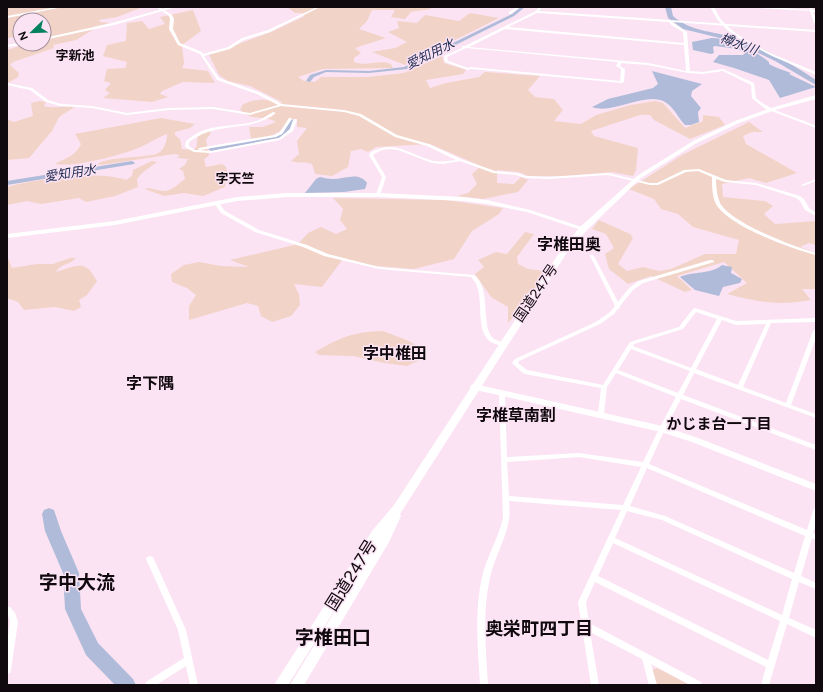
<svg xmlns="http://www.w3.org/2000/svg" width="823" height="692" font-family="Figtree,'Noto Sans JP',sans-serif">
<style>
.green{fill:#f2d3c7}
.water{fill:#afbbd8}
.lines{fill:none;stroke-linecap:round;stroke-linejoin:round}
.canal{fill:#afbbd8;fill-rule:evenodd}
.river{fill:#afbbd8;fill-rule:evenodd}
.minor{fill:#fff;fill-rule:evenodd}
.tertiary{fill:#fff;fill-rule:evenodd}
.trunk{fill:#fff;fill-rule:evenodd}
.labels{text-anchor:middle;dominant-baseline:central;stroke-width:3;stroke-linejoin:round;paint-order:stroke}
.far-water-label{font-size:13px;font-style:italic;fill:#1e2b52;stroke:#fbe3f4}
.far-quarter-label{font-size:13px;font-weight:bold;fill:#10090e;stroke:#fbe3f4}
.street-label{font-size:14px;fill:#10090e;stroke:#fbe3f4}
.neighbourhood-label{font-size:15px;font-weight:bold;fill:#10090e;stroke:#fbe3f4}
.quarter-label{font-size:16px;font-weight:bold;fill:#10090e;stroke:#fbe3f4}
.near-street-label{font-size:17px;fill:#10090e;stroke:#fbe3f4}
.near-neighbourhood-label{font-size:18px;font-weight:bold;fill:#10090e;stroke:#fbe3f4}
.near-quarter-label{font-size:19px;font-weight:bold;fill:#10090e;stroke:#fbe3f4}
</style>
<rect width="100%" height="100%" fill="#fbe3f4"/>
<g class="green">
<polygon points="7,7 143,7 117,17 99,20 100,22 110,23 93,27 94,29 76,40 53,45 54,48 13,62 10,65 19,73 18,77 8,83 7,50 26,44 44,44 44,20 20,20 20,39 15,37 7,38"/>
<path d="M287,7H429L431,9L411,12L405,19L391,17L395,10H372L367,21L359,29L386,38L355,48L361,53L354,58V62C366,67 380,59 391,64L393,68L323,69L298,77L304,81L315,82L321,77H368L404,73L442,56L444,63L466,70L463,74L426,80L430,88L446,83L479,77L485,72L540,76L528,90L535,97L554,99L563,110L554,121L581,124L596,115L631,105L655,101L663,103L685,128L703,121V115L719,117L725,125L690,139L654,120L650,115H640L591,131L594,136L638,148L636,170L633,176L612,172L566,176H528L519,172L497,170V183L514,184L521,177L528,180L518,192L483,199L457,196L468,193L477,184L472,174L481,166L430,144L376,147L368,152L361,149L351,151L348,167L332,176L315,174L312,164C305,161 299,164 291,161L299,154L297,141L307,128L297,127V119H290L280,131L271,136L251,139L249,127H263L276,122C262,114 255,123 240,110L243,104C263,97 265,100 284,103L250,86L228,81L219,75L209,55L271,32L305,16L302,13H295Z"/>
<polygon points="193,10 201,31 182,45 184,63 182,68 208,71 215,83 183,82 162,91 160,94 168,97 152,102 103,98 110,93 105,90 111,83 104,81 107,69 125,68 127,62 103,56 107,45 126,41 127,23 142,21 149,29 165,24 160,17"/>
<polygon points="470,13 499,18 405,65 372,52 395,48 407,42 388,32 399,28 397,21 417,23 425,15 459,21"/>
<path d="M40,101L46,102L44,106C55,109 64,106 76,106L59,117L52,131L29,158L7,160V119L14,122L33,116L31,103Z"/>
<path d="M161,118L195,124L190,128L175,132V135L180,139L182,149L192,150L196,148L198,135L209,130L211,133L206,140L209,156L204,159L206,167L222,164L226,167L227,171L225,187L203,196L184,193L164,196L145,189L147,188C169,192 166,194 185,179L183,171L179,169L185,165L188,159L177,158L180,155L174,154L101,165L97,164C112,155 151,159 160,152C165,148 167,140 167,134C156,138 145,146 133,150C113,157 76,167 55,164C65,158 75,157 81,144L75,134Z"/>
<path d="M749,122L763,132H752L743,136L746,144L797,173L766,183L749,178L722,184L723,197L765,201L773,206L764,214L775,224L816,221V245L809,243L800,247L816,253V289H802L811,300C777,306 759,302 727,294L747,283L724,262L677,276L692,290L685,292L651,276L628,284L609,269L605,254L614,248L606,234L592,229L599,220L630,234L633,238L618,264L627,271L643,267L659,271L671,269L705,254H736L739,240L693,227L678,214L661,209L654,199L629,189L682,155Z"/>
<path d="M152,161L157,162L142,173L137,179L138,187L115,196L86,202L79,198L41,204L27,201L7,205V187C37,179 97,170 126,180L132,176L133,170Z"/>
<polygon points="333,198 446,200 503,208 499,214 472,231 454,259 414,269 364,265 343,259 322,287 294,284 299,294 300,305 291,316 272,322 261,316 258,306 247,303 189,320 189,306 196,295 187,288 172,282 171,274 184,265 199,262 221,266 249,267 230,260 294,245 300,242 308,233 321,227 336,234 347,229 340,220 343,209"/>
<polygon points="525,232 534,234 517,257 518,264 528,269 545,271 527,302 508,323 508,307 491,297 475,274 484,267 478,260 496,252 507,254"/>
<path d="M8,258L12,268L37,264H53L70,258H76C70,265 61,263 56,272C65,270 79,262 87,268C91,270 94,277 97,281L87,295L79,300L81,307L74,311L55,307L24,310L18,302L7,298Z"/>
<path d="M383,331L409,341L425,351L422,359L407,366L384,363L353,356L319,355L315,352C341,337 353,332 383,331Z"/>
<polygon points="657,668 690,685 657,685 652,670"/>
</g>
<g class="water">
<path d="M712,38C731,38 754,50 769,62V64C776,68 784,70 791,73L789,74L816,87L780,98L769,80L734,68L713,62L719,55H743L745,53L738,49L715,46L713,47L714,53L711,54L693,50L692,42Z"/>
<path d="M652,71L702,84L692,91L691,96L701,108L698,112L699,122L691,125H685C679,119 673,106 665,102C646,91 613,115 592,107L608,99L653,88L658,84Z"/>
<path d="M320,177C324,178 329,179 333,179C344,179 359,171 367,183L365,189L344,192L305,193L316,179Z"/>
<path d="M722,265L732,267L731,273L742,279L740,283L723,287L719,296L695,290L680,277C693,271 710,275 722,265Z"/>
</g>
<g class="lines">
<g class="canal">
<polygon points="521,7 525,7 514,16 407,69 369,73 326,72 314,77 310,82 306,81 310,75 326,70 369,71 404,67 512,14"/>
<polygon points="290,119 294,120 287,135 279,138 211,151 208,149 211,147 276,136 283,133"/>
<polygon points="132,161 135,163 134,164 7,185 7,181"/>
</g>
<g class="river">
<path d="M665,7H671L673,16C692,33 717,31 739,39C766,49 792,64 816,80V85L775,61L736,42L683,29L668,18Z"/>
<polygon points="49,508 54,510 61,531 79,573 81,609 98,643 133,679 136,685 115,685 86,655 65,609 63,573 45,531 42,514 44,510"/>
</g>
<g class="minor">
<polygon points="57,7 63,7 7,18 7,16"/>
<path d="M156,7H159L172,15L174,19L173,29L180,43L202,52L203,54L228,47L242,38L268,30L317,7H320L270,32L244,40L230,49L204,56L219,78L259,92L282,104L344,110L361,114L397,135L429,144L461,159L495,171L517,173L526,176L548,177L608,173L650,183H657L684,170L699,169L726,180L756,183L800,196L804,199L809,208L816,213V216L805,210L800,201L796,198L756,185L725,182L716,179C716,187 717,196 720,203C731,223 794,247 816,253V255C792,249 728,226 716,204C712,196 712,186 712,177L698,171L686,172L658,185H650L608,175L548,179L525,178L516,175L493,173L460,161L443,164L432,163L398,150L390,149L382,150L374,154L373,155L386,177L380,195L378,196L376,195L382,177L369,155C371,151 373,151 376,150C397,140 414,157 434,161C441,162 448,161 456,160L427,146L395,137L359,116L344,112L281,106L250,115L213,109L169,110L127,115L92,108L60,106L46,102L30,90L7,85V83L32,88L48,100L61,104L92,106L127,113L169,108L213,107L250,113L278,105L257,94L217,80L200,54L178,45L169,29L170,19L169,16Z"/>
<polygon points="517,7 520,7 511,14 509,14 509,12"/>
<path d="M539,7H542L539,11L816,30V32L672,22L687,32L690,71L703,72L723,69L754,83L756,98C773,113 796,116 816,126V128L766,109L759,104L752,98L751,85L723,71L703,74L688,73L648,65L621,63L620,66L625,69L624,82L622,83L471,69L468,70L445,62L444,56L462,48V46H465L536,11ZM537,13L669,22L671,25L683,32L684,43L508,27ZM505,29L684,45L686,71L648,63L469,47ZM466,48L618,62L616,66L621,69L620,81L470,67L468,68L448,61L447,57Z"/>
<polygon points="757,7 771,7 810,10 809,7 811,7 813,10 816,10 816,12 813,12 816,19 816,24 814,23 810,11 758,8"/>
<path d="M273,112L276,113C256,129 231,124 208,132C201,134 195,138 189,142V146L195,150H200L198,149L199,148L274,135L280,132L289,118H291L292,119L282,134L276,137L200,150L211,151L279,138L290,129L293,120L296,119L297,120L293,131L280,140L211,153L194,152L185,147L186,141C189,139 192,136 196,134C213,124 234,127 253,122C261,120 266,116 273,112Z"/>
<polygon points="816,179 816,181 803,186 801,185"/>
<path d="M214,202H218L225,211L259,230L307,245L328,254L379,267L474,275C476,277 479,279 480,282C489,297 482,328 493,338C496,341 501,341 505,343L506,344L503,346C499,345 494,344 491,342C474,331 485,298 475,282C474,280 472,279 471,277L379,269L324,256L303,247L255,232L221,213L214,203Z"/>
<path d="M590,255H592L594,256L618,302L629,288L639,281L710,260H712L714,261V262L643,283L633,290L620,306V308L618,309L614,314L600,324L519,361L518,363L527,370L603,385L630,342L679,327L693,309L695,308L736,321L816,318V322L771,323L743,387L786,403L813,331L816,329V338L791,405L816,414V418L694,373L683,395L816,445V450L681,399L665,429L649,464L807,530L813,511L814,509L816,508V523L813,533L816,534V540L812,538L801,576L816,583V589L799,582L789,618L816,630V638L787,624L769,685H761L766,667L595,582L586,602L589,623L701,682L702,685H690L651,664L657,685H649L642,659L590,632L599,685H591L578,602L621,510L509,501C509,507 510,513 509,519C506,540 494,558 490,578C482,613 486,649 488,685H480C478,649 474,612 482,577C487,556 498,539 503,518L499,394L500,393H504L505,394L507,457L579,453L643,462L659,429L676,397L616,373L607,387L604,414L603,416H599L598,414L601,388L525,374L523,373L513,364L512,363L515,359L596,322L610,312L615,306L590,256ZM696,312L717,319L691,368L633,346L634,344L683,329ZM722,320L736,325L766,324L738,385L696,369ZM631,349L690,371L678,393L618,370ZM579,457L641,467L623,505L509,496L507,462ZM647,468L805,536L794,573L665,516L630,506ZM627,511L662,520L792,579L782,615L615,538ZM613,543L780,621L768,660L598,576Z"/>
<polygon points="150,556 153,557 186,630 198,685 190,685 186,666 156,685 145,685 146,682 184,658 178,630 146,559 147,557"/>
<polygon points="7,606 10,607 15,613 18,622 11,670 10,673 7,674 7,643 10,622 9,617 7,615"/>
</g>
<g class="tertiary">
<polygon points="170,7 176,7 114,25 44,40 44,38 112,23"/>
<path d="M710,7H714C716,10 718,15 720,18C739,43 787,60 816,72V75L772,56L740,39L727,30L717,19Z"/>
<polygon points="20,43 20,44 22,44 21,45 7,47 7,45"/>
<polygon points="287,193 378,193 463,197 487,200 530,210 585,228 586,229 585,230 581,230 527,212 487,204 463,201 378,197 287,197 237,201 115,225 7,238 7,234 115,221 237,197"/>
<polygon points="474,384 662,426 698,438 816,484 816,491 692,442 661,432 471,389 470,387 471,385"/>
</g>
<polygon class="trunk" points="816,95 816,99 775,110 739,123 697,143 641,178 586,231 568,251 400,514 401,516 389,542 304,685 290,685 371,552 288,685 274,685 372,531 394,505 561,250 580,227 637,176 693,141 735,121 771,108"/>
</g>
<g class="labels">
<g class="far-water-label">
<text transform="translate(739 44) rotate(20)">樽水川</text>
<text transform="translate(430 54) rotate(-26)">愛知用水</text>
<text transform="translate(70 173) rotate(-9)">愛知用水</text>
</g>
<g class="far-quarter-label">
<text x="75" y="55">字新池</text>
<text x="235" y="178">字天竺</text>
</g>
<g class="street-label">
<text transform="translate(536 293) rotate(-56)">国道247号</text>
</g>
<g class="neighbourhood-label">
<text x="719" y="424">かじま台一丁目</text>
</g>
<g class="quarter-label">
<text x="569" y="244">字椎田奥</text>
<text x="395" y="353">字中椎田</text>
<text x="150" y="383">字下隅</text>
<text x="516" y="415">字椎草南割</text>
</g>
<g class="near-street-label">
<text transform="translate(351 575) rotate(-58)">国道247号</text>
</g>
<g class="near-neighbourhood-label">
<text x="539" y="629">奥栄町四丁目</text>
</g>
<g class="near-quarter-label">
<text x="77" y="582">字中大流</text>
<text x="333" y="637">字椎田口</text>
</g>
</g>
<rect width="823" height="692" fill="none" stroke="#10090e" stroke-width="16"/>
<g transform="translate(32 32) rotate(247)"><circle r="19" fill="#fbe3f4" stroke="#9d8c98"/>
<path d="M0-3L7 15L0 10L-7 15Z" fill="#048161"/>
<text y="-6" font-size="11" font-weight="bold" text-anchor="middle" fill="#10090e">N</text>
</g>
</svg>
